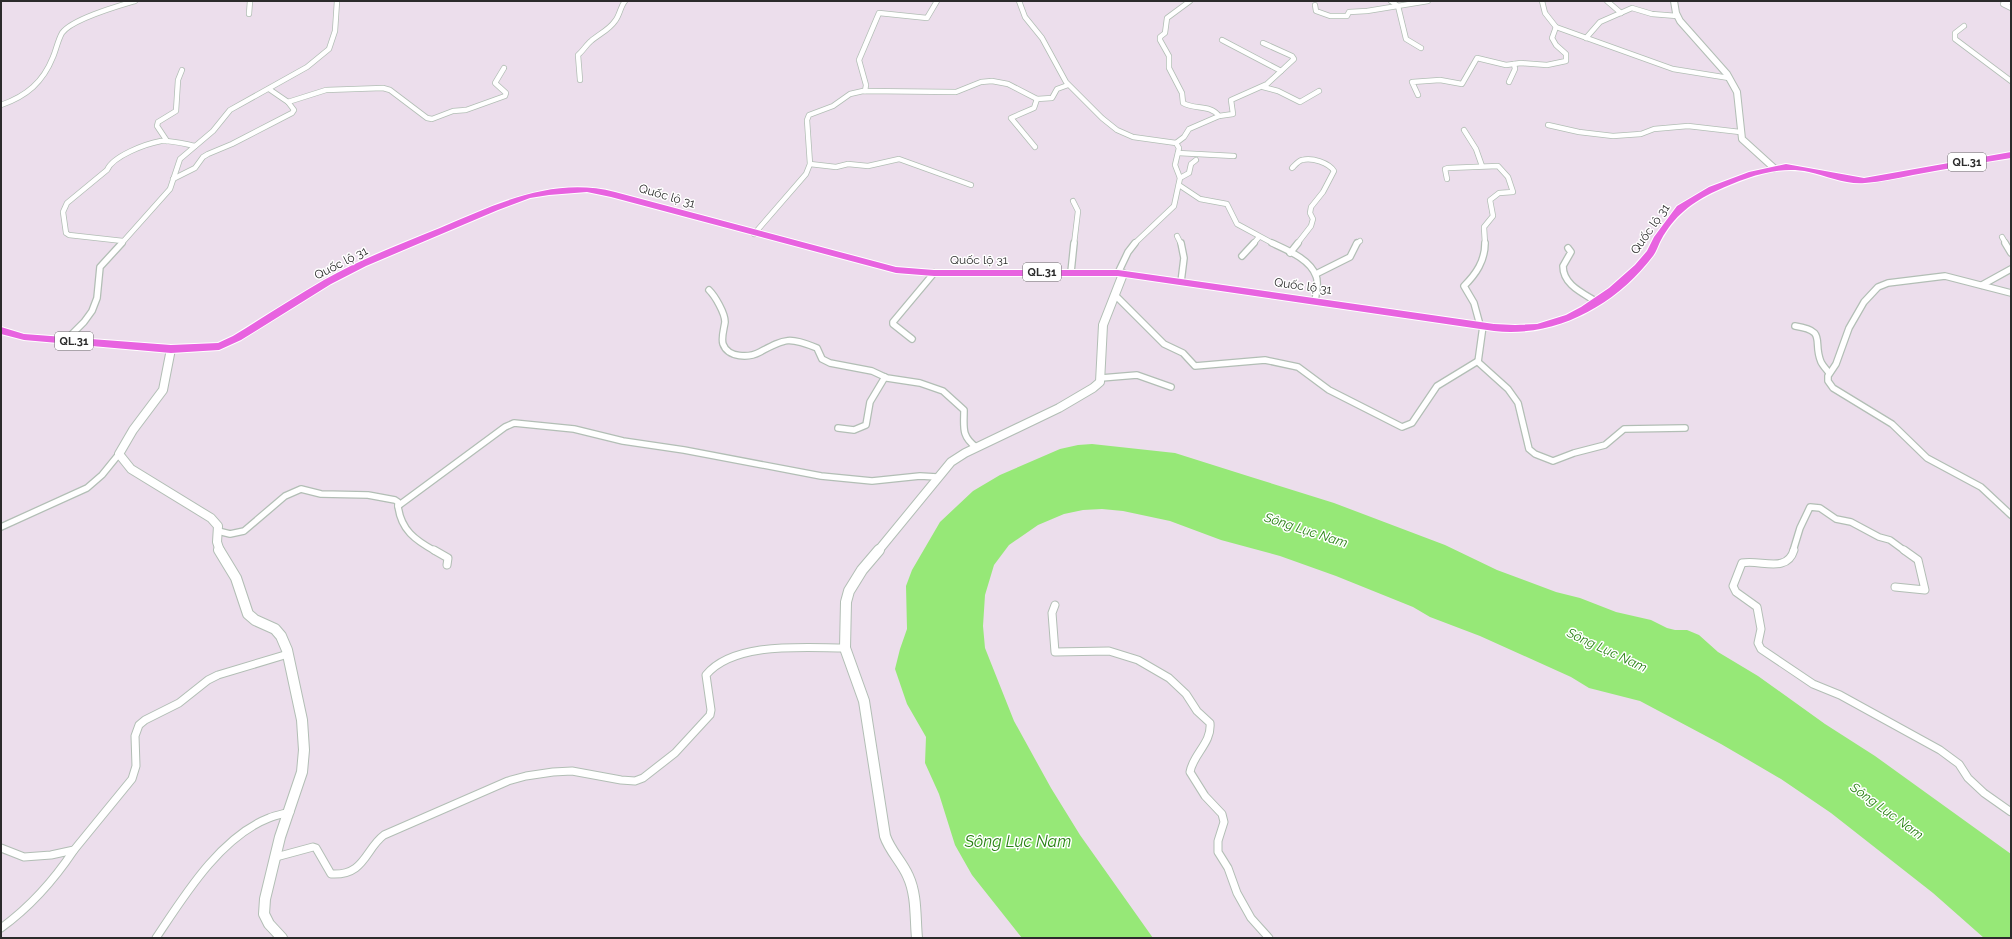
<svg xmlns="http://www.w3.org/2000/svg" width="2012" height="939" font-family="Raleway,sans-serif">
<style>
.water{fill:#96e877}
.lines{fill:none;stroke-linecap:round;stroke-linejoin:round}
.minor-far2-casing{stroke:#b2beb5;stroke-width:6}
.minor-far1-casing{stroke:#b2beb5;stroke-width:8}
.minor-casing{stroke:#b2beb5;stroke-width:9}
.tertiary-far2-casing{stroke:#b2beb5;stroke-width:8}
.tertiary-far1-casing{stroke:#b2beb5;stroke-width:10}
.tertiary-casing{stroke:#b2beb5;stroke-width:12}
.trunk-casing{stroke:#fff;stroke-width:2}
.minor-far2{stroke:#fff;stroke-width:4.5}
.minor-far1{stroke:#fff;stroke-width:5.5}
.minor{stroke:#fff;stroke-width:7}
.tertiary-far2{stroke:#fff;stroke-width:6}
.tertiary-far1{stroke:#fff;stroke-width:8}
.tertiary{stroke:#fff;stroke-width:10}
.trunk{fill:#e863e0;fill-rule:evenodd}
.labels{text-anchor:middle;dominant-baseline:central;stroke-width:3;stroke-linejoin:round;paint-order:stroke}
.shield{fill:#fff;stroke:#6b6b6b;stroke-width:1}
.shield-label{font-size:11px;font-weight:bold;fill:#2b2b2b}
.street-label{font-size:12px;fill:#2b2b2b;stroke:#fff}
.water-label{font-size:13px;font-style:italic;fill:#298214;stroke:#fff}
.near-water-label{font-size:16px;font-style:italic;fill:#298214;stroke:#fff}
</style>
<rect width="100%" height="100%" fill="#ecdeec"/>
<polygon class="water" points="1092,444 1175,453 1251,477 1334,503 1445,545 1497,570 1556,592 1580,598 1616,612 1651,620 1667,628 1675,630 1687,630 1699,635 1718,652 1758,676 1825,724 1875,756 2011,854 2011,938 1984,938 1933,893 1831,813 1781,779 1721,744 1640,701 1589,688 1571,677 1480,636 1430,617 1413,607 1336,576 1280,556 1221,540 1170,521 1123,511 1102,509 1083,510 1064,514 1038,525 1009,545 994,565 985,595 983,626 985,648 1014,721 1051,788 1080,835 1153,938 1022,938 972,875 955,845 939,794 925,763 926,737 907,704 895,669 900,649 907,629 906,586 912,570 940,522 973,491 1000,475 1060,449 1078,445"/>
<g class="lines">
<defs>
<g id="minor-far2">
<polyline points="1019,1 1025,17 1042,38 1066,82 1102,118 1117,130 1133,137 1176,143 1179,148 1175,165 1180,178 1174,206 1134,244"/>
<polyline points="1391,1 1398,6 1406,39 1421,48"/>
<polyline points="1542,1 1545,13 1556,27 1673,69 1729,78"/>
<polyline points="1607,1 1621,13"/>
<polyline points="2011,2 2003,4 2011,8"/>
<polyline points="1315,5 1316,11 1330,16 1347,16 1349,12 1367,11 1428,1"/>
<polyline points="249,14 250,1"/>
<polyline points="1964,26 1955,33 1955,39 2011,81"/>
<polyline points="1586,38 1600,22 1632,8 1652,14 1677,16"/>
<polyline points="1222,40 1281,71"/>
<path d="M580,80L578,55C583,51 586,45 591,41C599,34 609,30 615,21C620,15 620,7 625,1"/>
<polyline points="1509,82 1515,69 1514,64"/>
<polyline points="1263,87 1278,91 1300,102 1319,91"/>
<polyline points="269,89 288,102 326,90 383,88 390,90 427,118 432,119 453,111 466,110 505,96 506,93 495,83 504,68"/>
<polyline points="865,91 866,85 859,60 879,13 927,18 937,1"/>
<polyline points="1418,95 1412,82 1440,80 1462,84 1477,58 1506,65 1521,63 1547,65 1566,61 1566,54 1556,45 1552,38 1556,27"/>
<path d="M1,105C27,96 43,82 53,57C56,50 58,40 62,33C72,19 118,6 135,1"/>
<polyline points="1219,116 1233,114 1231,100 1267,84 1294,59 1292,56 1263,43"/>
<polyline points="1548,125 1579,132 1613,136 1641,134 1654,129 1688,126 1740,132"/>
<polyline points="1464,130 1476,149 1482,166"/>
<polyline points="167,141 157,126 158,122 176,111 178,80 182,70"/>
<path d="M1176,143L1184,137L1189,129L1219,116C1210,104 1195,110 1183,103L1182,93L1169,68V56L1160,40V37L1165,33L1167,18L1190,1"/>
<polyline points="1035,147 1011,118 1034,108 1037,99"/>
<polyline points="1178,153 1234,156"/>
<polyline points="810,164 836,167 848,164 868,166 899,159 971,185"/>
<path d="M1292,168C1295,165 1298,161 1302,160C1312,157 1329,163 1334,171L1323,192L1311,207L1310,213L1313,219L1311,226L1297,244"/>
<polyline points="1180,178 1189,173 1191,164 1196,160"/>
<polyline points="173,179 195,168 203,157 208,154 232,144 292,113 294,110 288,102"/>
<polyline points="1447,179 1445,169 1448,168 1498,166 1508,177 1513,192 1499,193 1490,200 1493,216 1484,227 1485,244"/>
<polyline points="1179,185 1200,199 1227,204 1237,224 1274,244"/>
<polyline points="1073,201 1078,211 1074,244"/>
<polyline points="754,234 806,174 810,164 807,120 809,115 833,106 850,94 863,91 956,92 981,82 992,81 1008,84 1037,99 1052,98 1057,89 1068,85"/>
<polyline points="1177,236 1181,244"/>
<polyline points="2002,237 2006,244"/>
<path d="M123,241L69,235L66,233L63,212L67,203L107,170C113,156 145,144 161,141C171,140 185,144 195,146"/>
<polyline points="121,244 170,189 180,159 213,131 230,110 307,67 329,49 335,31 337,1"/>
<polyline points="1253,244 1259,237"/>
<polyline points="1356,244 1360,241"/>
</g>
<g id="minor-far1">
<polyline points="1181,243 1184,258 1181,282"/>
<path d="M1272,243C1287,250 1310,259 1316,276C1319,282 1316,294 1315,301"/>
<polyline points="2005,243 2011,253"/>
<path d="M1568,248L1571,252L1563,266C1563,285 1583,293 1597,302"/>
<polyline points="1290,253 1298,243"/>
<polyline points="1242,256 1254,243"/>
<polyline points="1071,272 1074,243"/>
<polyline points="1118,273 1128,252 1135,243"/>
<polyline points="1316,274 1350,257 1357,243"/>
<polyline points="1982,285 2011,269"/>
<path d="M709,290C715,296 725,313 725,322C724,329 721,338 723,344C728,358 749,358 760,352C786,338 789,337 817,348L822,359L830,363L872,371L887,378L920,383L943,391L964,410C964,427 961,436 976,447"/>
<polyline points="2011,293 1945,276 1888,283 1878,287 1864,302 1849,328 1836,364 1828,376 1828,381 1833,388 1892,424 1927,458 1981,487 2011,515"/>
<polyline points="1115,295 1164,344 1183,353 1195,366 1265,360 1298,367 1329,390 1402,427 1412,423 1437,386 1478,361"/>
<path d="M1480,325L1474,303L1464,286C1476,274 1485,261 1485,243"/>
<polyline points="1483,326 1478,362 1508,389 1518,403 1529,449 1535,454 1553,461 1574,453 1605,445 1624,429 1685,428"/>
<path d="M1795,326C1828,331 1812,341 1821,362C1823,366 1827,370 1829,373"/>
<polyline points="912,339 893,324 893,322 934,273"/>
<polyline points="65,341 84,322 92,311 97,298 100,267 122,243"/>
<polyline points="1101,378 1137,375 1171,387"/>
<polyline points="838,428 854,430 866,425 870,402 885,377"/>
<path d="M398,506C401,530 415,540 435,551"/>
<polyline points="1,527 87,488 102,475 119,454"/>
<polyline points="218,531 230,534 244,531 285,496 301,489 321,494 368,495 395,500 398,502 398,506 505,427 514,423 574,429 623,441 684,450 821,476 872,481 920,476 937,477"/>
<polyline points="1793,551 1800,528 1810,507 1820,508 1836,519 1851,522 1879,537 1890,540 1905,551"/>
</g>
<g id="minor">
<polyline points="434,550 448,558 447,565"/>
<path d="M1794,550C1787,574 1760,559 1742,563L1733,586L1736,592L1757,607L1761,629L1758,643L1761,649L1813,684L1840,695L1940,750L1959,764L1968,778L1984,793L2011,812"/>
<polyline points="1895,587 1925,590 1918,560 1904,550"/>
<path d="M1055,605L1052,613L1055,652L1109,651L1138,660L1169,678L1186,694L1197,711L1210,723C1212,743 1193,754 1190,772L1205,796L1222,814L1224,822L1218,841V852L1228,868L1237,893L1251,918L1269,938"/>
<polyline points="1,848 24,857 51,855 74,850 132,779 136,766 135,736 139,725 145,720 179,703 208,680 218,675 288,654"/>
<path d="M276,857L313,847L316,848L331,874C365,876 365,849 384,835L508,781L526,776L553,772L572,771L621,780L635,781L643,778L675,753L710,715L711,710L706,675C734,641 805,648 845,648"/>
<path d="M1,928C30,907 54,880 74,850"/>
<path d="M156,938C184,896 220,837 269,818C276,815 283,814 290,812"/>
</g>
<polyline id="tertiary-far2" points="1674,1 1676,13 1680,21 1727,74 1737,92 1742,139 1774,168"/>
<g id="tertiary-far1">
<polyline points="171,349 163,390 133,430 119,454 131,469 211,518 218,526 217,542 220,551"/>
<polyline points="878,551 951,462 965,453 1059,408 1093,388 1100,382 1103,325 1123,274"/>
</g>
<g id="tertiary">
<polyline points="219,550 236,578 248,614 255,620 275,629 281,636 287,650 302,720 304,750 302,772 280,837 265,899 264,914 269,924 282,938"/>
<path d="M879,550L862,570L849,591L846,602L845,648L864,701L885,836C890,851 902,862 908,876C917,895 915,918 917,938"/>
</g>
<path id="trunk" d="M2011,152V158C1978,163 1946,169 1913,175C1897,178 1881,182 1865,183C1847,185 1827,176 1809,172C1777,165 1745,178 1716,191C1692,202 1674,216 1661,240C1658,245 1657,251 1653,256C1616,305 1556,338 1494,331L1118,276H934L896,273L611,197L587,192L549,195L530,198L498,210L366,266L331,284L241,340L219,350L171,353L24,340L1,334V327L24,334L171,345L218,343L233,336C264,317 293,298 324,280C361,259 401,244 440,228C496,204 553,176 615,192L896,267L934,270H1118L1494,324L1515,325L1537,324L1566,315L1581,307L1609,288L1635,265L1647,251L1654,237L1677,206L1709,187L1749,172L1786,164L1864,178Z"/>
</defs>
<use href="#minor-far2" class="minor-far2-casing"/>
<use href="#minor-far1" class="minor-far1-casing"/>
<use href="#minor" class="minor-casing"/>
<use href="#tertiary-far2" class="tertiary-far2-casing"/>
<use href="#tertiary-far1" class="tertiary-far1-casing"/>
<use href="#tertiary" class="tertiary-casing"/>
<use href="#trunk" class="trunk-casing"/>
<use href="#minor-far2" class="minor-far2"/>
<use href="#minor-far1" class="minor-far1"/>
<use href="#minor" class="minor"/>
<use href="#tertiary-far2" class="tertiary-far2"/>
<use href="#tertiary-far1" class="tertiary-far1"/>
<use href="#tertiary" class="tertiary"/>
<use href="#trunk" class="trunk"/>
</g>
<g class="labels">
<g class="shield">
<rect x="1948" y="153" width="38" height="18" rx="3"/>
<rect x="1023" y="263" width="38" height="18" rx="3"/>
<rect x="55" y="332" width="38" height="18" rx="3"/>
</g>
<g class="shield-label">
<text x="1967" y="162">QL.31</text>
<text x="1042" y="272">QL.31</text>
<text x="74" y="341">QL.31</text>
</g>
<g class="street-label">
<text transform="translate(667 196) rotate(16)">Quốc lộ 31</text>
<text transform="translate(1650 229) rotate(-55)">Quốc lộ 31</text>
<text x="979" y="260">Quốc lộ 31</text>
<text transform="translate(341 263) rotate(-27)">Quốc lộ 31</text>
<text transform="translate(1303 286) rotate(8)">Quốc lộ 31</text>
</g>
<g class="water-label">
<text transform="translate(1306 530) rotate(18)">Sông Lục Nam</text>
<text transform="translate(1607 650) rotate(25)">Sông Lục Nam</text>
<text transform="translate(1887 811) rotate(36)">Sông Lục Nam</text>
</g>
<g class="near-water-label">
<text x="1018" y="841">Sông Lục Nam</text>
</g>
</g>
<rect width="2012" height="939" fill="none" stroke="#2b2b2b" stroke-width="4"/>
</svg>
